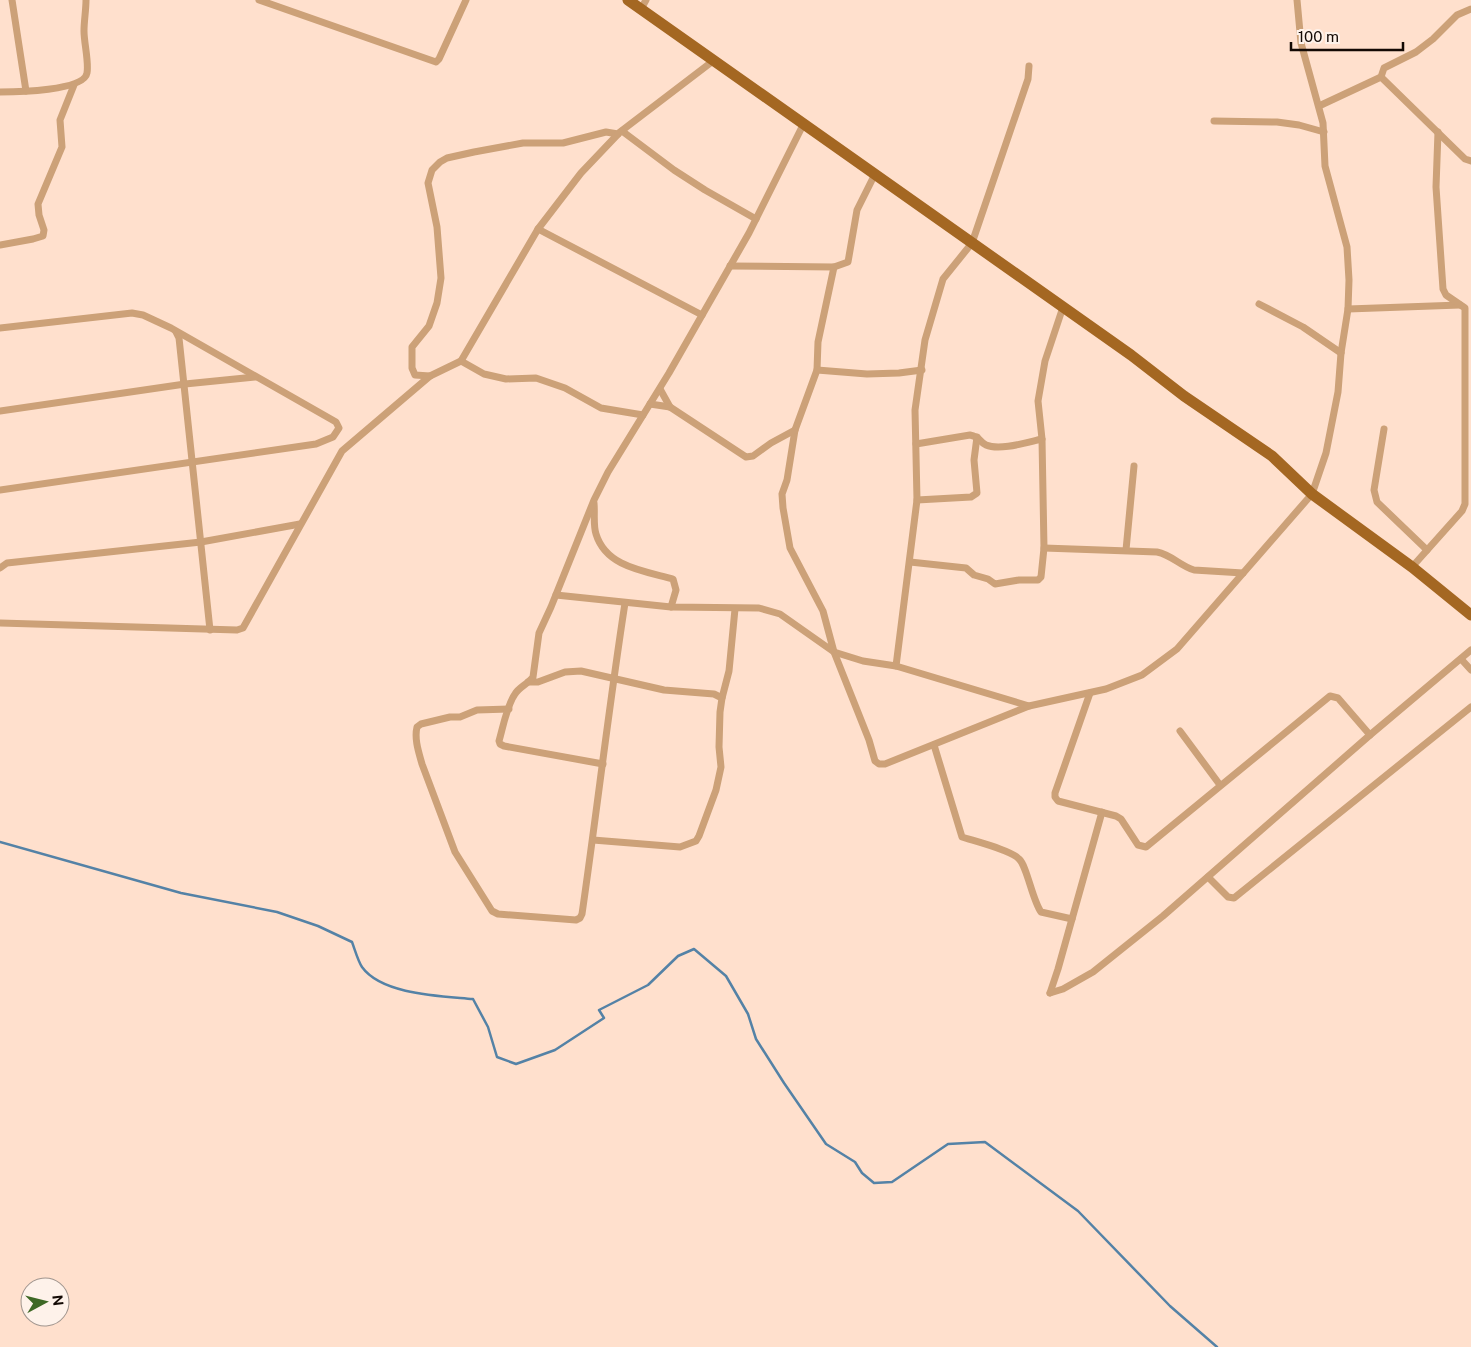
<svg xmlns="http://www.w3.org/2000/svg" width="1471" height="1347" font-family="'Public Sans',sans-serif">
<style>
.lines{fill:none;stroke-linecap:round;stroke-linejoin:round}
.stream{stroke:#5482a6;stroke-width:2.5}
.minor{stroke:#cca178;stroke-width:7}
.primary{stroke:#a46722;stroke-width:11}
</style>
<rect width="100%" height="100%" fill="#ffe0cd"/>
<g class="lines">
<path class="stream" d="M0,842L181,893L277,912L318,926L352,942C355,950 358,961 362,967C382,995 442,996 473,999L488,1027L497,1057L516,1064L555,1050L604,1018L599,1010L648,985L678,956L694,949L726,976L748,1014L756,1039L784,1083L826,1144L855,1162L862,1173L874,1183L892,1182L948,1144L985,1142L1078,1211L1170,1306L1217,1347"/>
<g class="minor">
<polyline points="12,0 26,91"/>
<polyline points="259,0 436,62 439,59 466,0"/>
<polyline points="641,9 646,0"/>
<polyline points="1381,77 1465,159 1471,161"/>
<path d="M0,92C16,92 84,91 87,73C89,62 84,43 84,31C84,21 86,10 86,0"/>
<polyline points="1319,106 1381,77 1384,68 1416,52 1433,39 1457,15 1471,9"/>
<polyline points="1214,121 1277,122 1299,125 1324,132"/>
<polyline points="622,131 674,170 705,190 756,219"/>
<polyline points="538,229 702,315"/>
<polyline points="0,245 33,239 43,236 44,230 39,215 38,204 62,147 60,120 74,85"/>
<polyline points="730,266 834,267 848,262 857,210 875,174"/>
<polyline points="834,267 818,342 817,370 795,430 787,480 782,494 783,508 790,548 823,611 834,652 869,740 875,761 879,764 885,764 1029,706 1106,689 1142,675 1177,649 1312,494 1326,453 1338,392 1341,353 1348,309 1349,280 1347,247 1325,166 1323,123 1301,43 1297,0"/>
<polyline points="1259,304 1303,327 1341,353"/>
<polyline points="1348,309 1460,305"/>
<polyline points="0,328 132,313 143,315 171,328 336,422 339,428 333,437 316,444 0,490"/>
<polyline points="176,332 179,338 210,630"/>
<polyline points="461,361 484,374 506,379 536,378 565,388 601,408 643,415"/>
<polyline points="817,370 867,374 899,373 922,370"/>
<polyline points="430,376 415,375 412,368 412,347 429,326 437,303 441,278 437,227 428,183 432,170 440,162 447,158 474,152 523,143 563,143 606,132 618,134"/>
<polyline points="660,389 670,407"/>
<polyline points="650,404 670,407 746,457 753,456 771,443 795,430"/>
<polyline points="0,411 185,384 255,377"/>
<polyline points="1384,429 1374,490 1377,502 1427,550"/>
<path d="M916,444L970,435C981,437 979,442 986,445C1000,451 1028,442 1042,439"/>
<polyline points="917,500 971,497 977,493 974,460 977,437"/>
<path d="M594,503C595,513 593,525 596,534C606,567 644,571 673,579L676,590L671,607"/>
<path d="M1044,548L1157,552C1172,555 1180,566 1194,570L1243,573"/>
<polyline points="1126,550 1134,466"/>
<polyline points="910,562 966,568 974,575 988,579 995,584 1019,580 1038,580 1041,577 1044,548 1042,439 1038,401 1045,361 1063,307"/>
<polyline points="1412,567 1462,511 1465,504 1465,308 1446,295 1443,289 1436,187 1438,132"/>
<polyline points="0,568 7,563 201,542 300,524"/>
<polyline points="556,595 671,607 759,608 780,614 834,652 863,661 896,666 1029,706"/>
<polyline points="0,623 237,630 243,628 342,451 430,376 461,361 538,229 581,173 620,132 713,61"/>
<polyline points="1461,659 1471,670"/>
<polyline points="896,666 917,500 915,410 925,340 943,279 972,243 1028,79 1029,66"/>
<polyline points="528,682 538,682 565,672 581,671 664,690 714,694 722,698"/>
<polyline points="1090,693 1055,793 1055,797 1058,801 1116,816 1121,819 1138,845 1146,847 1330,696 1338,698 1370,735"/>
<path d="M509,709L477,710L460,717H450L421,724L417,727C414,739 419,753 422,764L455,852L492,911L498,914L576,920L580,918L582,914C597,810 609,706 625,603"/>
<polyline points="1180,731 1220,785"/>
<path d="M934,745L962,837C974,841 1011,850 1019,859C1027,866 1032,899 1041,912L1072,919"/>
<path d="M603,764L504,746L500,744L499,741C503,727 507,705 515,694C519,687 528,684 533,677L539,633L551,607L594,500L608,472L669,373L749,233L803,125"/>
<polyline points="593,840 680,847 696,841 699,836 716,790 721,767 719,747 720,712 722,698 729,671 735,609"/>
<polyline points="1208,877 1228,897 1234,898 1471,707"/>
<polyline points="1050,993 1063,989 1093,972 1163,916 1370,735 1471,650"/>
<polyline points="1050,993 1058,969 1102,812"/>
</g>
<polyline class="primary" points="628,0 1131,355 1184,396 1272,456 1312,494 1412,567 1471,615"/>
</g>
<g transform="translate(45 1302) rotate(83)"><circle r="24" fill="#fef2ea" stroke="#a0958e"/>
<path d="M0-4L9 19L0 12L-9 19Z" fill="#3e6825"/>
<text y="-8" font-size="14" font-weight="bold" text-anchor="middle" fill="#130904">N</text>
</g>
<path d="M1291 42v8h112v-8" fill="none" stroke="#130904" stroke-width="2.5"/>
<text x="1298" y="42" font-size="15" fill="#130904" stroke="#fef2ea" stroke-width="4" paint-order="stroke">100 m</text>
</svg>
